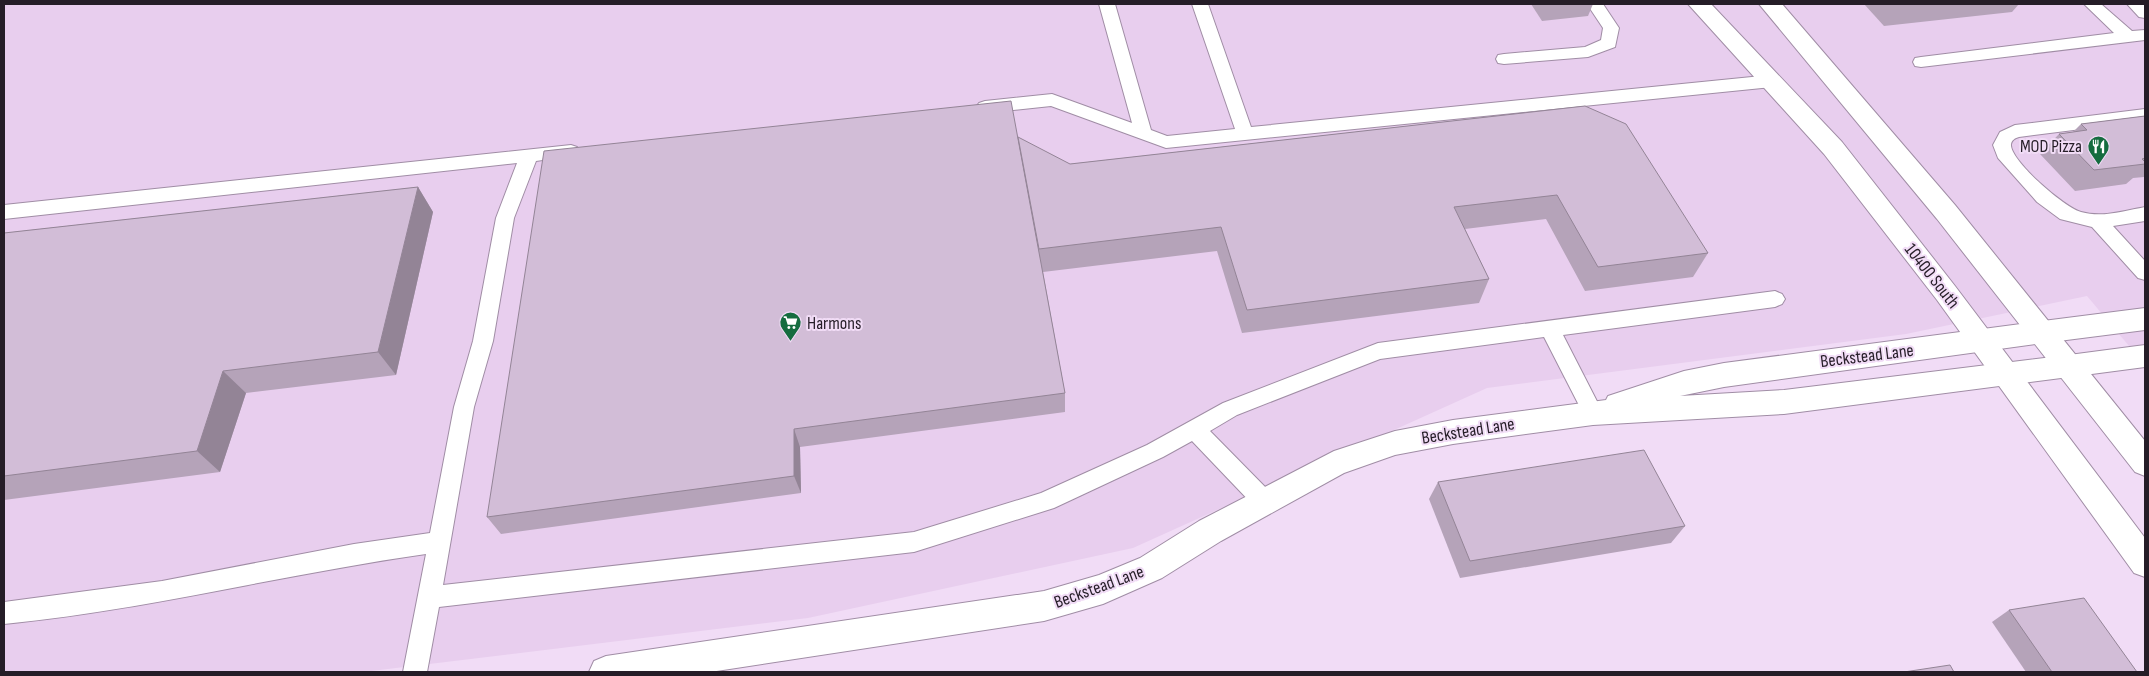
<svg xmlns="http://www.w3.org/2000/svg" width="2149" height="676" font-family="'Sofia Sans Condensed',sans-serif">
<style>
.built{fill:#e8ceee}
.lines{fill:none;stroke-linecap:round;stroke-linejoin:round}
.lane-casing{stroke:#a08da5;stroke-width:2}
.street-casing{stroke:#a08da5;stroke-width:2}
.secondary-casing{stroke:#a08da5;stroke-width:2}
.primary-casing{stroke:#a08da5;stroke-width:2}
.lane{fill:#fff;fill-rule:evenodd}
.street{fill:#fff;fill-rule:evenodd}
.secondary{fill:#fff;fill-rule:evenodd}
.primary{fill:#fff;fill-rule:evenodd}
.wall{fill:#b5a3b9}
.shaded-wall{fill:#938496}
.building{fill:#d2bdd7;stroke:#938496}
.labels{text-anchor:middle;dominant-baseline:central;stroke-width:4;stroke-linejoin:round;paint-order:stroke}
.poi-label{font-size:18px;fill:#251d27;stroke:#f1dcf6;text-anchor:end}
.street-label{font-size:18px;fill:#251d27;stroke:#f1dcf6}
</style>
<rect width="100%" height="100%" fill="#f1dcf6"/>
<polygon class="built" points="4,4 2145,4 2145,365 2087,296 1906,334 1487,388 1133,548 808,618 363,672 4,672"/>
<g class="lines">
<defs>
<g id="lane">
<polygon points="1099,4 1115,4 1151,130 1167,136 1235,129 1192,4 1208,4 1251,127 1772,75 1778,77 1780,81 1778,85 1772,87 1166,148 1051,106 985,113 979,111 976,107 979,103 985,101 1052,94 1132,123"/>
<polygon points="1587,4 1603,4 1619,28 1615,47 1588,57 1504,64 1498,63 1496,59 1498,55 1504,54 1585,47 1601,40 1603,28"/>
<polygon points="2084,4 2101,4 2132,31 2145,30 2145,40 1921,67 1915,66 1913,62 1915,58 1921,57 2114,33"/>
<polygon points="2127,4 2144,4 2145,18 2139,17"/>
<path d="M2145,109V121L2019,137C2015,138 2012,140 2011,144C2009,160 2065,208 2081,212C2102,218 2124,211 2145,207V221L2113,226L2145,261V280L2138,278L2092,227L2060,219L2037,202L1998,158L1993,145L2000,132L2015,125Z"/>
<path d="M571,145L577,147L580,151L577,155L536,161L514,218L493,341L474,407L443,585L914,532L1041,493L1147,445L1223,403L1378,343L1775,291L1782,294L1785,299L1782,304L1775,307L1563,335L1603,413L1600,419L1593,422L1586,419L1544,337L1380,359L1237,415L1210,431L1272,494L1275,501L1272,508L1264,511L1256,508L1192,441L1163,457L1054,508L914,552L439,607L427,672H403L426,554C284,574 146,610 4,624V602L162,581L354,544L430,533L454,407L473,341L496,218L517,163L4,219V205Z"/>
</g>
<g id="street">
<polygon points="2145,308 2145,330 2043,343 2033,340 2029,332 2033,324 2043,321"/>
<polygon points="2145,345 2145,367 2069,377 2059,374 2055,366 2059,358 2069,355"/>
</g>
<polygon id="secondary" points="2043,321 2053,324 2057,332 2053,340 2043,343 1724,387 1680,396 1784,390 2069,355 2079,358 2083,366 2079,374 2069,377 1784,414 1593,425 1453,444 1395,455 1344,473 1221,541 1162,578 1103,604 1044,621 710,672 589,672 594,661 606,656 1044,591 1099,575 1140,558 1199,521 1334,451 1395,431 1453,420 1606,400 1608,396 1684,371 1724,363"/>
<g id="primary">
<polygon points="1688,4 1711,4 1842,142 1955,286 2145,538 2145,577 2134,573 1937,300 1824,154"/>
<polygon points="1759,4 1782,4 1955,205 2145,441 2145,476 2135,472 1937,219"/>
</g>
</defs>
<use href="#lane" class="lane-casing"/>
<use href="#street" class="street-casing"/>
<use href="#secondary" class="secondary-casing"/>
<use href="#primary" class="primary-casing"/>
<use href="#lane" class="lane"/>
<use href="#street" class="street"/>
<use href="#secondary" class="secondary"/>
<use href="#primary" class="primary"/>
</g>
<g class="wall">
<polygon points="1531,4 1593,4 1588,16 1542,21"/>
<polygon points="1864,4 2019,4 2012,12 1884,26"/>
<polygon points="1585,106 1708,253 1693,277 1585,291 1546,219 1465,229 1489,279 1479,303 1242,333 1217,251 1043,272 1065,393 1065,412 800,447 801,493 501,534 487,517 1018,141 1070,164"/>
<polygon points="2145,116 2145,178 2144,177 2133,178 2126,184 2075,191 2040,154 2059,134 2073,132 2081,124"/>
<polygon points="418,187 433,212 396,375 246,393 220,472 4,500 4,233"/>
<polygon points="1438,482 1685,526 1671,543 1460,578 1429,499"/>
<polygon points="2009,610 2137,672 2026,672 1992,622"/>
</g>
<g class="shaded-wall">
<polygon points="418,187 433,212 396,375 378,352"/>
<polygon points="223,371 246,393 220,472 197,451"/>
<polygon points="794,429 800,447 801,493 794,476"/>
</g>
<g class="building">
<polygon points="1011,101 1065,393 794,429 794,476 487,517 544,151"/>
<polygon points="1585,106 1626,124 1708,253 1598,267 1557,195 1454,207 1489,279 1247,310 1221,227 1039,249 1018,137 1070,164"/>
<polygon points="2145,116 2145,158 2142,159 2145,162 2145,164 2094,170 2059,134 2087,130 2081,124"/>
<polygon points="418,187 378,352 223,371 197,451 4,476 4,233"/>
<polygon points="1644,450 1685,526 1470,561 1438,482"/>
<polygon points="2084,598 2137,672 2052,672 2009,610"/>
<polygon points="1950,665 1954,672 1904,672"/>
</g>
<defs>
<symbol id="restaurant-pin" viewBox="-11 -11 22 30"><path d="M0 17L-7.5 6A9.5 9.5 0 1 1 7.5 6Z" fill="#156c3f" stroke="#f1dcf6"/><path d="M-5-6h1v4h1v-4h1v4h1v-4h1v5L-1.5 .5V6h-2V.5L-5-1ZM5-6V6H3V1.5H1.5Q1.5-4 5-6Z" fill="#fff"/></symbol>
<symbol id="supermarket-pin" viewBox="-11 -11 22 30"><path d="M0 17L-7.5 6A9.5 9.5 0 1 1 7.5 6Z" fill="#156c3f" stroke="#f1dcf6"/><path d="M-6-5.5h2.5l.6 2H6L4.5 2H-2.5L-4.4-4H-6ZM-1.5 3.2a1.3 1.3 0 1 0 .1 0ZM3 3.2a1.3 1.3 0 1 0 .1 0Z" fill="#fff"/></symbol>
</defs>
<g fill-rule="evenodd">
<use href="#restaurant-pin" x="2086" y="134" width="25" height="34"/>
<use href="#supermarket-pin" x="778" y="310" width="25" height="34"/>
</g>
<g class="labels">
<g class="poi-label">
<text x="2082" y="146">MOD Pizza</text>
<text x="807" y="323" text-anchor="start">Harmons</text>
</g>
<g class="street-label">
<text transform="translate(1932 276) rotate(52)">10400 South</text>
<text transform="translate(1867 356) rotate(-7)">Beckstead Lane</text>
<text transform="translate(1468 431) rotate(-9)">Beckstead Lane</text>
<text transform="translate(1099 587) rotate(-20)">Beckstead Lane</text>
</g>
</g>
<rect width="2149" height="676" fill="none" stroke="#251d27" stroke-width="10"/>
</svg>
